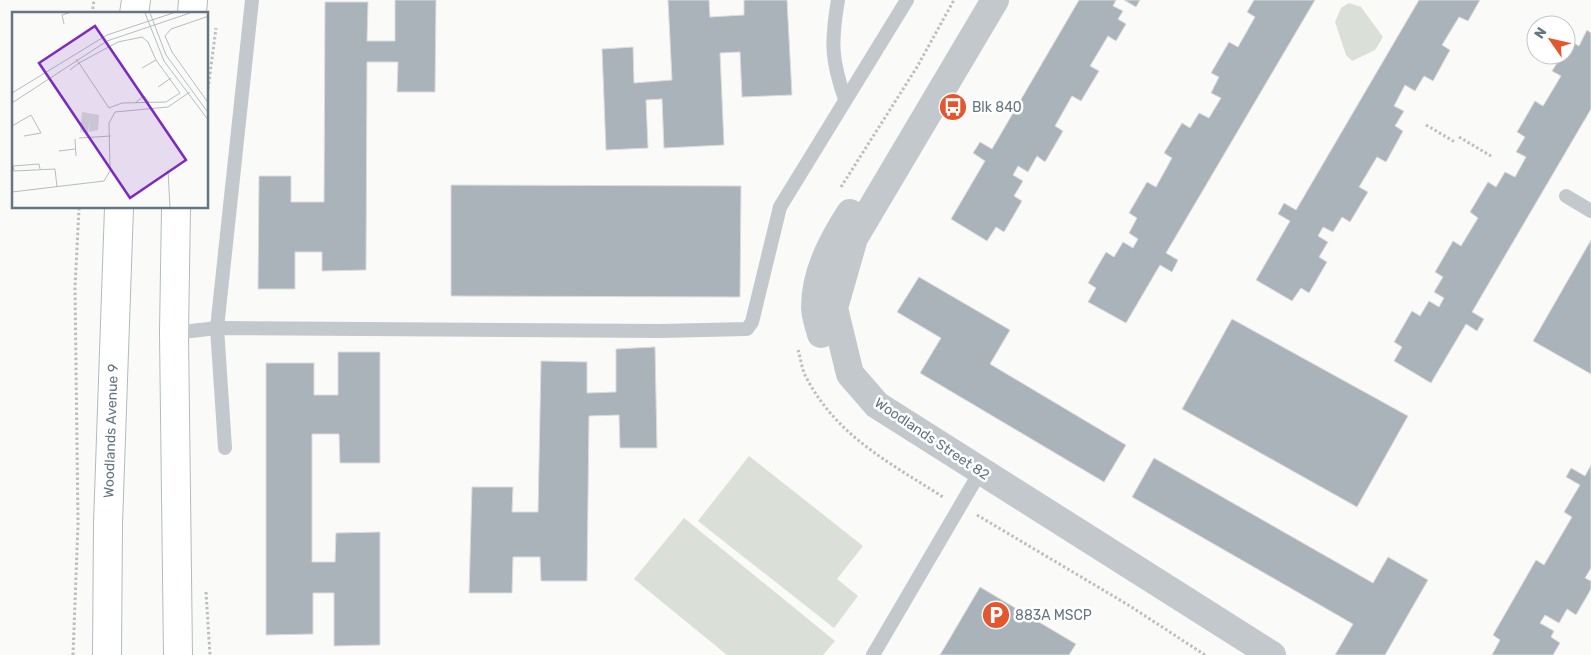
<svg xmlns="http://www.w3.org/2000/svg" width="1591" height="655" font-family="Rubik,sans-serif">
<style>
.green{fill:#dadfd7}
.building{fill:#aab3b9;stroke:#dcdcda}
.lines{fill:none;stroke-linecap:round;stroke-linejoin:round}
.secondary-casing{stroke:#b3babf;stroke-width:30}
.path{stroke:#bbbfc2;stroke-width:3;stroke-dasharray:2.5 2.5;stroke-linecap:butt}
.lane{stroke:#c3c8cc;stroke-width:14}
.street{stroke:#c3c8cc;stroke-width:28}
.secondary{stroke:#fff;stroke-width:28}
.labels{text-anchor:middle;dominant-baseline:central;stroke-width:5;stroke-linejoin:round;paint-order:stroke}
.poi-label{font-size:14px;fill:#657683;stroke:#fff;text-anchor:start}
.street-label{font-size:14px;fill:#657683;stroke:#fff}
.inset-road{fill:none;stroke:#b5bdc2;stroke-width:1}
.view{fill:#7b2cbf;fill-opacity:0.15;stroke:#7b2cbf;stroke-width:2.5}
.inset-edge{fill:none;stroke:#657683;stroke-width:2.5}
</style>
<rect width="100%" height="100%" fill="#fafaf8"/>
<g class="green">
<polygon points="1349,3 1361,7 1383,37 1375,50 1352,61 1346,55 1335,22 1341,8"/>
<polygon points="749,456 863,546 837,579 858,596 834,628 698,521"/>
<polygon points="684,518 835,641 823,655 727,655 634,579"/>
</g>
<g class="building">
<polygon points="395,0 436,0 435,92 397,92 398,62 367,62 366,270 322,271 322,252 295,252 295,289 258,289 259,176 291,176 291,202 324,202 325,2 368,2 367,41 395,41"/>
<polygon points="668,0 709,0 710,17 744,15 744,0 787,0 792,95 742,97 740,52 720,53 724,145 664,148 662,99 646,100 648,148 606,150 602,49 633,47 634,83 672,80"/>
<polygon points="1079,0 1116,0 1113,6 1123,11 1118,19 1126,24 1116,41 1108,36 1090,66 1099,71 1081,101 1072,96 1055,126 1063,131 1045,162 1037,156 1028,172 1018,166 1013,175 1023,181 1014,196 1022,201 1004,232 996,227 987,241 951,219 985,161 973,153 980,142 992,149"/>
<polygon points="1124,0 1140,0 1136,7"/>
<polygon points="1254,0 1315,0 1166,253 1178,260 1172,272 1160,265 1126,323 1088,302 1096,288 1088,283 1106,252 1114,257 1123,242 1133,248 1138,239 1129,233 1137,218 1129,213 1147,182 1156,187 1172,158 1164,153 1182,123 1190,128 1199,113 1209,118 1221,98 1211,93 1219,77 1211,73 1229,42 1238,47 1255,17 1247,12"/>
<polygon points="1419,0 1480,0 1468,21 1459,17 1442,45 1450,50 1433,81 1424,76 1415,91 1405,85 1394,106 1404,111 1395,126 1403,131 1386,162 1377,157 1359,187 1368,192 1350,222 1342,217 1333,232 1323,227 1318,236 1328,242 1319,257 1327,262 1309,293 1301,288 1292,301 1256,280 1290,221 1278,214 1284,203 1296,210"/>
<polygon points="1587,30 1591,33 1591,109 1472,312 1484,319 1477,331 1466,324 1431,383 1394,361 1402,347 1394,342 1412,311 1420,316 1429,301 1439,307 1444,298 1434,292 1443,277 1435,272 1453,241 1461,246 1478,218 1470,212 1488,182 1496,187 1505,172 1515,177 1526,157 1516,152 1525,137 1517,132 1535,101 1543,106 1561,76 1552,71 1562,55 1566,55 1566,48 1570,41 1579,46"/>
<polygon points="451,185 741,186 740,297 451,296"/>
<polygon points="1591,240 1591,374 1533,341"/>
<polygon points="919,277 1010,330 990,364 1126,445 1104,482 920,373 941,338 897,312"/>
<polygon points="1232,319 1408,416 1357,507 1182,409"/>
<polygon points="655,347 657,448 620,448 619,415 589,416 587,581 541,581 540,557 513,557 512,593 469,593 472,487 513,487 512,512 538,512 541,361 587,362 587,393 616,392 616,349"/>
<polygon points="338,352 380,352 380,463 340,463 339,434 312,434 312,562 335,562 336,533 380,532 380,645 334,646 334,593 313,593 313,634 266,635 266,363 314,363 314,395 338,395"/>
<polygon points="1154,458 1373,583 1388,557 1428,580 1385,655 1335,655 1353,624 1132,497"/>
<polygon points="1591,465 1591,568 1585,578 1591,581 1591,589 1576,615 1567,609 1559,623 1545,615 1540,623 1554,631 1551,637 1560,643 1553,655 1492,655 1500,640 1493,635 1536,560 1544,565 1572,517 1564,512 1580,485 1566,477 1571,468 1585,476"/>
<polygon points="980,587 1076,644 1069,655 940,655"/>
</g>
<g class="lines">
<defs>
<g id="secondary">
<polyline points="134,14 136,0"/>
<polyline points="192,14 193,0"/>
<polyline points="176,208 174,333 178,655"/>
<polyline points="107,655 108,524 119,208"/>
</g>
</defs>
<use href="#secondary" class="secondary-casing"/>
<g class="path">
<polyline points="92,14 94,0"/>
<polyline points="208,89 216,28"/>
<polyline points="1426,125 1455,142"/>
<polyline points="1459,137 1491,156"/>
<polyline points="841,187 917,67 954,0"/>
<path d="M798,350C801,359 802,371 807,379C838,437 890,463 943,497"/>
<polyline points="977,515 1130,606 1205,655"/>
<polyline points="206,592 210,655"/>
<polyline points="73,655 78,524 75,288 79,208"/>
</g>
<g class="lane">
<path d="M838,0C831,41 831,60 845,99"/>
<polyline points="1566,196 1591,211"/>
<polyline points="174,333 217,328 660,331 747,329 752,322 780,207 907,0"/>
<polyline points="225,448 217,328 252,0"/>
<polyline points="873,655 980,472"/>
</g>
<g class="street">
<polyline points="995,0 854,238 834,308 850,374 877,405 1272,655"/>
<path d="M821,334C819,326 815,316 815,307C815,273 832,241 850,213"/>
</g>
<use href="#secondary" class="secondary"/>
</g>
<defs>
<symbol id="bus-disc" viewBox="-11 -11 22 22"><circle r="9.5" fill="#e4572e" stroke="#fff"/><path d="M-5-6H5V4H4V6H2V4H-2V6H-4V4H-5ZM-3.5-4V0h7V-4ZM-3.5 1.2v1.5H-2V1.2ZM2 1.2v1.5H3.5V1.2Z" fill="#fff"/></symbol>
<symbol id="parking-disc" viewBox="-11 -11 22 22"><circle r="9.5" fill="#e4572e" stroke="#fff"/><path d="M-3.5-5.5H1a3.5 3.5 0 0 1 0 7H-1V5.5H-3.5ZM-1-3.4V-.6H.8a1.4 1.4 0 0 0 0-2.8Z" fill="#fff"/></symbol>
</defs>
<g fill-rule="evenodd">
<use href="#bus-disc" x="937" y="91" width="32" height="32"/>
<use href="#parking-disc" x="980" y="599" width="32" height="32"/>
</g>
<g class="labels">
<g class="poi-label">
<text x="972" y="107">Blk 840</text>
<text x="1015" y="615">883A MSCP</text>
</g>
<g class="street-label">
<text transform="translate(111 431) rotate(-88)">Woodlands Avenue 9</text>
<text transform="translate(932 439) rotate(34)">Woodlands Street 82</text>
</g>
</g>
<g transform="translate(12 12)">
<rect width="196" height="196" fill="#fafaf8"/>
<path d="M70,100L87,103L86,118L77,120L78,106L76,121L68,120Z" fill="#dadfd7"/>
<path class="inset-road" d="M133,1L152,49L197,109M138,1L154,43L197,102M197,4L159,17L153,24L160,40L197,92M52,12L50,3L57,1M130,56L144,48M58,58L67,51L106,30L130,25L136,30L144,48L168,81L154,90L110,91L97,96L67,51L64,47M146,75L159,66M0,81L95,23L161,1M0,91L95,29L178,1M123,91L132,84L137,90M0,114L19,103L29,121L12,124M67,126L99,124M63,127L64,144M47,139L63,137M28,157L27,152L1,154L2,159L43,157L45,175M156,158L158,196M0,180L92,169L98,159L97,111L103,100L156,95L178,80"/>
<path class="view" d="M83,14L174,148L118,186L27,51Z"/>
<rect width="196" height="196" class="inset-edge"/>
</g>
<g transform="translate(1551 40) rotate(304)"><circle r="24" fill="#ffffff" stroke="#c1c8cd"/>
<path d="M0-4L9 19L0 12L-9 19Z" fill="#e4572e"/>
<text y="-8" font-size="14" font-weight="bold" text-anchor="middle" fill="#657683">N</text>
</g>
</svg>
